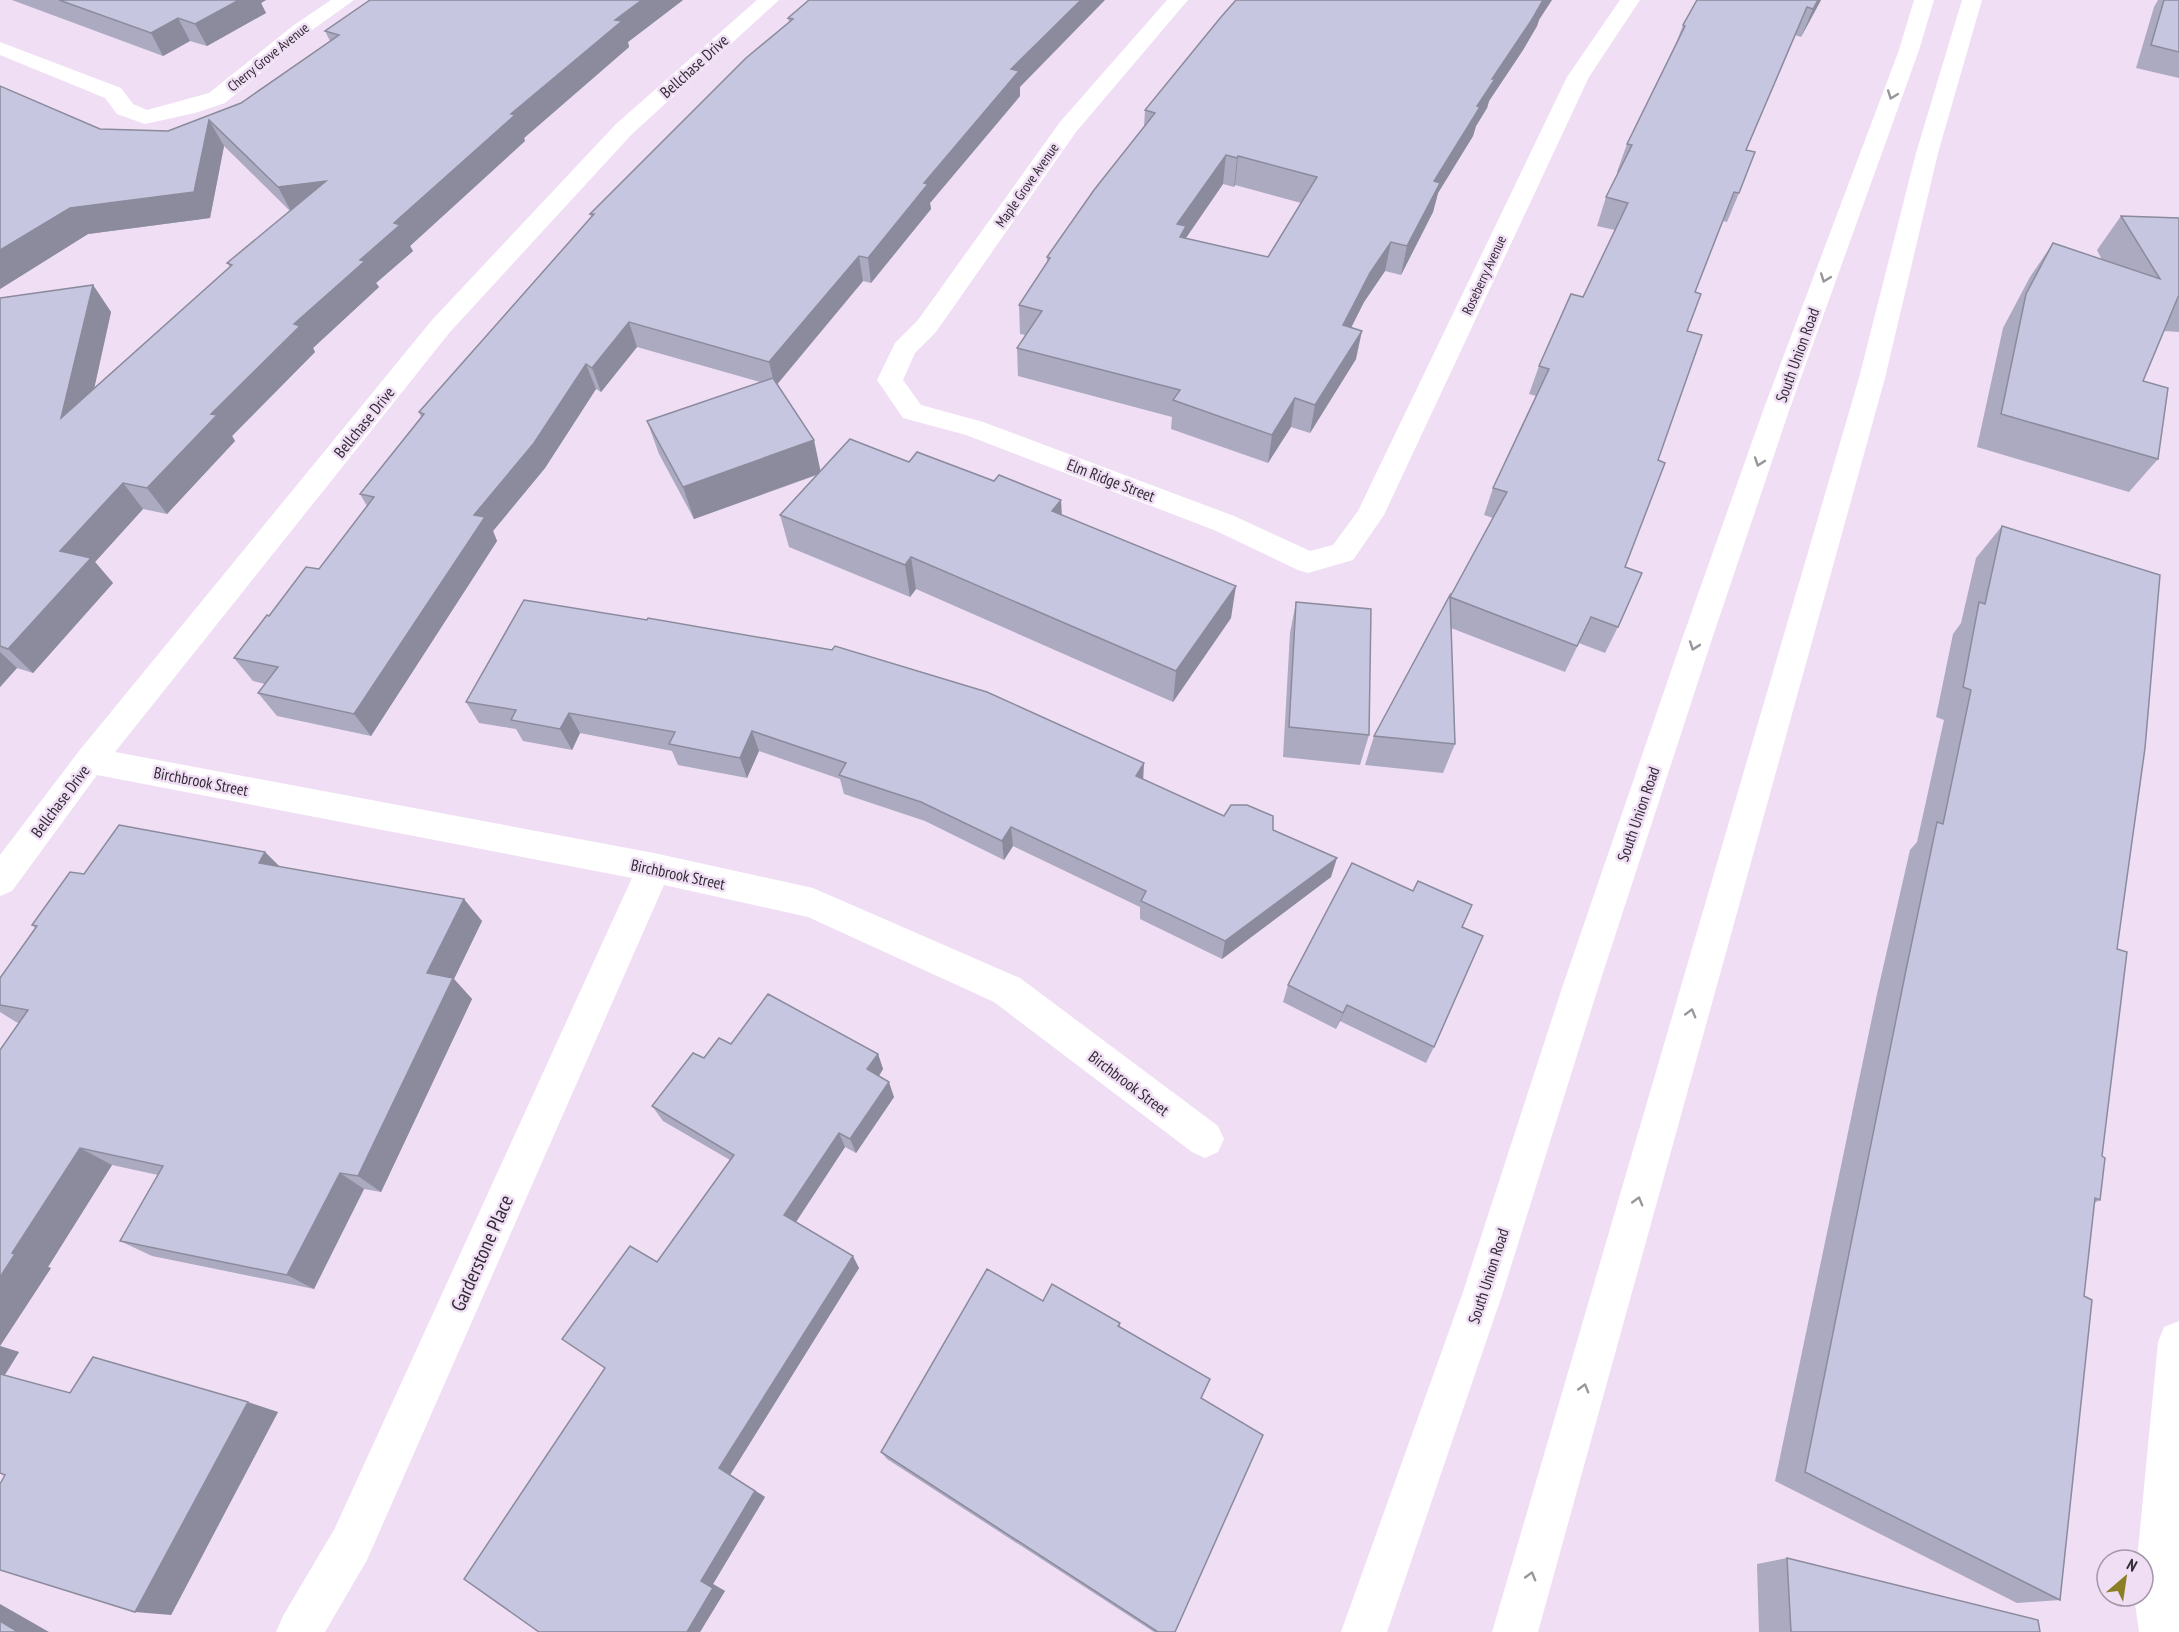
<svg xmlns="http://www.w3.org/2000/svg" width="2179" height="1632" font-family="'PT Sans Narrow',sans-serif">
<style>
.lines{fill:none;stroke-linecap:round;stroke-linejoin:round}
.street{fill:#fff;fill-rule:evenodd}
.secondary{fill:#fff;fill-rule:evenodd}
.wall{fill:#abaac1;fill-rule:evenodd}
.shaded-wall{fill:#8b8b9d}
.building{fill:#c7c6e0;stroke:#8b8b9d;stroke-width:1.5;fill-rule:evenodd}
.oneway{stroke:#98969a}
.labels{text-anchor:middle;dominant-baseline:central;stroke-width:5;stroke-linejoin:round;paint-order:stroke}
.far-street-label{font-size:14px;fill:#322c34;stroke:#f0def5}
.street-label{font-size:16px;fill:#322c34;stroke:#f0def5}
.near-street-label{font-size:20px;fill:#322c34;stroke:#f0def5}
</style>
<rect width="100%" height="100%" fill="#f0def5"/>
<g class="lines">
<g class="street">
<polygon points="331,0 354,0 308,33 225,103 195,113 145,124 117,114 105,98 0,55 0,42 121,88 133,104 147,110 209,93 294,25"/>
<polygon points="757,0 779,0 632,134 450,332 115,752 654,853 813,888 1020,978 1218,1126 1224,1139 1218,1152 1205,1158 1192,1152 994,1002 808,917 664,885 367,1560 325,1632 276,1632 283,1616 335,1528 632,878 97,775 12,891 0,896 0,855 79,751 432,320 616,124"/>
<polygon points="1167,0 1188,0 1076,132 936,332 915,353 903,380 921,405 983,422 1234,516 1310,551 1333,545 1358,511 1567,77 1620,0 1640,0 1589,77 1384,515 1353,560 1308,573 1298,570 1214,530 966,435 903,418 877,380 895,343 918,320 1060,122"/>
<polygon points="2179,1321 2179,1632 2139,1632 2134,1596 2143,1596 2143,1560 2137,1560 2158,1342 2164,1327"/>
</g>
<g class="secondary">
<polygon points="1914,0 1934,0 1919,50 1790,408 1711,642 1599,985 1502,1295 1387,1632 1341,1632 1462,1295 1563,985 1681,642 1764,408 1899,50"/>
<polygon points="1962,0 1982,0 1938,153 1885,378 1538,1632 1492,1632 1859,378 1916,153"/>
</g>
</g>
<g class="wall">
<polygon points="12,0 266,0 261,3 266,13 207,46 190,41 163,56"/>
<polygon points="370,0 683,0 628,42 629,47 524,138 525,141 410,246 413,251 376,283 379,287 313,348 315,352 232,436 235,441 167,514 143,509 95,562 113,583 33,673 17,668 0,687 0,298 93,285 111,312 94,388 230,267 227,263 290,211 224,146 210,218 88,234 0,289 0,86 100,129 168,131 241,103 330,41 325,31"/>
<polygon points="1697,0 1821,0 1801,37 1795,35 1746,150 1739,193 1727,222 1723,221 1695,292 1658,460 1625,567 1618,627 1605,653 1579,643 1565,672 1451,628 1455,744 1443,773 1365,765 1374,736 1493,518 1484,515 1493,488 1536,396 1529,394 1539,366 1583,297 1615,230 1597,226 1606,197 1618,173 1617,172 1627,144 1675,46 1683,25"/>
<polygon points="2158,0 2179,0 2179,78 2136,68 2154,7"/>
<polygon points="788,18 1020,87 1020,96 930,203 931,209 871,283 863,281 777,384 820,471 909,462 994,481 1061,500 1062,515 1231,618 1173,702 916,589 910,597 789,547 780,515 817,475 694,519 659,454 647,421 760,382 637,347 601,392 596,389 545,468 493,531 497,541 371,736 277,716 258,693 265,684 253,681 234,658 269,616 319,569 367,506 360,494 421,417 419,412 591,217 590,214 789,22"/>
<path d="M1539,20L1537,26L1523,50L1489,101L1487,108L1476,126L1473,136L1438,193L1433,212L1401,275L1385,271L1364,302L1351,327L1356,359L1310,433L1291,427L1268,463L1171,429L1172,417L1018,376L1017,348L1025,335L1020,334L1019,305L1047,263V257L1144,127L1145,110ZM1223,184L1234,187L1235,185L1301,203L1268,257L1186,238Z"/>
<polygon points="2121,216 2179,218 2179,332 2164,331 2143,381 2158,459 2129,492 1977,447 2003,328 2030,277 2053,243 2102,260 2097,250"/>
<polygon points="2002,526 2117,949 2102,1156 2100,1200 2094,1203 2084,1296 2060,1600 2017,1603 1775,1481 1877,994 1910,850 1917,842 1944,720 1936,717 1953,634 1961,623 1976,558"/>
<polygon points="524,600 1143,780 1224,816 1273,830 1331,877 1222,959 1140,919 1140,907 1013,846 1004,860 925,821 844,794 840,779 759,751 747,778 678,765 672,751 580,733 572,750 523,741 516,729 479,723 466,702"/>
<polygon points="1296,602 1369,735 1360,765 1283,757 1290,633"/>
<polygon points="265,852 280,867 482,921 454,979 472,999 381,1192 364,1189 314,1289 152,1256 120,1241 158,1175 112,1165 48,1267 51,1268 0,1346 19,1352 5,1375 70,1393 278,1412 171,1615 5,1475 0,1473 0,1050 19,1023 16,1022 0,1012 0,978 35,928 32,925 84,874"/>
<polygon points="1462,927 1434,1047 1426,1063 1340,1021 1336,1029 1283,1002 1288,985"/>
<polygon points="731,1044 878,1054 883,1069 879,1076 894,1097 856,1153 845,1147 796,1222 859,1268 730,1475 765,1497 713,1584 725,1591 700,1632 657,1262 730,1160 663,1121 652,1106 704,1058"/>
<polygon points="1043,1301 1120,1323 1120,1327 1206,1388 1201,1399 1175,1632 1154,1632 887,1459 881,1452"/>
<polygon points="1787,1558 2040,1632 1759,1632 1757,1564"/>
</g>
<g class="shaded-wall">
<polygon points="239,0 266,0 261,3 266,13 207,46 195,24"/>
<polygon points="642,0 683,0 628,42 629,47 524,138 525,141 410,246 413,251 376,283 379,287 313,348 315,352 232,436 235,441 167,514 147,488 211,414 294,324 360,260 394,223 511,114 615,20"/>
<polygon points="1081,0 1105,0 1020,87 1020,96 930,203 931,209 871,283 868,258 924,183 1011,69"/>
<polygon points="1541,0 1552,0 1539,20 1537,26 1523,50 1489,101 1487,108 1476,126 1473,136 1438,193 1433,212 1401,275 1407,246 1434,181 1492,79"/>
<polygon points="1818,0 1821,0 1801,37 1813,9"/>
<polygon points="178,18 190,41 163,56 151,33"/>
<polygon points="209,120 224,146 210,218 88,234 0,289 0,250"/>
<polygon points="1226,155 1223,184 1179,248 1177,224"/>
<polygon points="1238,156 1235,185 1234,187 1237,158"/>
<polygon points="326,181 292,213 278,187"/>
<polygon points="1391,242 1385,271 1364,302 1338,354 1343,325 1370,273"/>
<polygon points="859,256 863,281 775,387 769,362"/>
<polygon points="93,285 111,312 82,444 61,418"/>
<polygon points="629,322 637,347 601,392 592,368"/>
<polygon points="1362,331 1356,359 1310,433 1315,405"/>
<polygon points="586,364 596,389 545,468 493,531 497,541 371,736 354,714 474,515"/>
<polygon points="1295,398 1291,427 1268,463 1272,435"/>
<polygon points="814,440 821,473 694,519 683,487"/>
<polygon points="123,483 143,509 95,562 113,583 33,673 8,649 60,551"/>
<polygon points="1061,500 1062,532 1052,511"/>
<polygon points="911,557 916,589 910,597 905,565"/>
<polygon points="1236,586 1231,618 1173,702 1176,671"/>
<polygon points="0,652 17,668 0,687"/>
<polygon points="569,713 580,733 572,750 560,729"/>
<polygon points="752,731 759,751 747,778 740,758"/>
<polygon points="1144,763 1143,783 1136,776"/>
<polygon points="1011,827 1013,846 1004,860 1002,841"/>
<polygon points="265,852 289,876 259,863"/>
<polygon points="1337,858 1331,877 1222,959 1225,941"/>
<polygon points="464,899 482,921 454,979 472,999 381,1192 358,1176 427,973"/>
<polygon points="1347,1005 1340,1021 1336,1029 1343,1013"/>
<polygon points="878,1054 883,1069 873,1085 867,1069"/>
<polygon points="889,1082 894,1097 856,1153 850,1139"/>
<polygon points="839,1133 845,1147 792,1228 784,1215"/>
<polygon points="80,1148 112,1165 48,1267 51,1268 0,1346 19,1352 4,1376 0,1375 0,1277 12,1253"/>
<polygon points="340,1173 364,1189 314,1289 287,1275"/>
<polygon points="853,1256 859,1268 730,1475 765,1497 713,1584 725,1591 700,1632 687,1632 701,1581 719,1468"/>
<polygon points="248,1402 278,1412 171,1615 135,1612"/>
<polygon points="0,1604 49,1632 18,1632 0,1621"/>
</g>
<g class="building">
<polygon points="59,0 239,0 195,24 178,18 151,33"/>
<polygon points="370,0 642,0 615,20 622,21 511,114 515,115 394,223 400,225 360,260 365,261 294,324 300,326 211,414 217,415 147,488 123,483 60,551 91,558 8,649 0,646 0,298 93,285 61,418 232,265 227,263 326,181 278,187 209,120 194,192 70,208 0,250 0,86 100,129 168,131 241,103 339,35 325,31"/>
<polygon points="809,0 1081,0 1011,69 1019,71 924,183 928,184 868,258 859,256 769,362 629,322 592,368 586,364 534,443 474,515 485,517 354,714 258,693 278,667 234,658 267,615 269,616 306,567 319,569 374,497 360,494 424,414 419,412 594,214 590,214 746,58 793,19 788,18"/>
<path d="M1236,0H1543L1531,21L1492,79H1495L1477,106L1480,107L1434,181L1440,183L1407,246L1391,242L1370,273L1343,325L1362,331L1315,405L1295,398L1272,435L1173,400L1180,390L1017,348L1042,311L1019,305L1050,258L1047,257L1094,190L1155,113L1145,110L1221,17ZM1226,155L1237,158L1238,156L1317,177L1268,257L1180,237L1186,226L1177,224Z"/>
<polygon points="1697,0 1818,0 1813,9 1807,7 1746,150 1755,152 1739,193 1734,192 1695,292 1701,294 1687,331 1702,335 1658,460 1665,463 1625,567 1642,573 1618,627 1591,617 1577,646 1450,597 1507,492 1493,488 1549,369 1539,366 1571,294 1583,297 1628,203 1606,197 1632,145 1627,144 1685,26 1683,25"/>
<polygon points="2164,0 2179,0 2179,52 2151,45"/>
<polygon points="2121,216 2179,218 2179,297 2178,297 2143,381 2168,388 2158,459 2001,414 2026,294 2053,243 2160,279"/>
<polygon points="773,378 814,440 683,487 647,421"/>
<polygon points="850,439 909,462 917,452 994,481 999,475 1061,500 1052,511 1236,586 1176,671 911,557 905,565 780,515"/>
<polygon points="2002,526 2160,575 2145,748 2117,949 2127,952 2102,1156 2105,1158 2100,1200 2095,1198 2084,1296 2092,1300 2060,1600 1805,1472 1906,970 1937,822 1943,824 1971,690 1963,687 1979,602 1985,604"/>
<polygon points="1450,595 1455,744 1374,736"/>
<polygon points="524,600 647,620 648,618 832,650 835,646 987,692 1144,763 1136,776 1224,816 1231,805 1247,805 1273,816 1273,830 1337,858 1225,941 1141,901 1146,891 1011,827 1002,841 921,802 839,775 846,763 752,731 740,758 669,744 675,732 569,713 560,729 511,720 516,710 466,702"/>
<polygon points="1296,602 1371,609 1369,735 1289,727"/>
<polygon points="119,825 265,852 259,863 464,899 427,973 453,978 358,1176 340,1173 287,1275 120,1241 163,1166 80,1148 12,1253 15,1254 0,1277 0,1050 28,1010 0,1005 0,978 37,926 32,925 70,872 84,874"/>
<polygon points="1352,863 1413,891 1418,881 1472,905 1462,927 1483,936 1434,1047 1347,1005 1343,1013 1288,985"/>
<polygon points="768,994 878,1054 867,1069 889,1082 850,1139 839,1133 784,1215 853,1256 719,1468 755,1491 701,1581 713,1588 687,1632 539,1632 464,1579 605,1368 562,1339 630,1246 657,1262 734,1155 652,1106 693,1053 704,1058 719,1038 731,1044"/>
<polygon points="987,1269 1043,1301 1052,1284 1120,1323 1118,1326 1210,1379 1201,1398 1263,1435 1175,1632 1158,1632 881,1452"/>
<polygon points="93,1357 248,1402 135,1612 0,1570 0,1484 5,1475 0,1473 0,1374 70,1393"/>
<polygon points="1787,1558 2038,1620 2040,1632 1791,1632"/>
<polygon points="0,1621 18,1632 0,1632"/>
</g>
<defs><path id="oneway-chevron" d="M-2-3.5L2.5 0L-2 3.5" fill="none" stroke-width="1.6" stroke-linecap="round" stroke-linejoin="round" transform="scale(1.5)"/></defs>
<g class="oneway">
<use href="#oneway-chevron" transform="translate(1892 95) rotate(110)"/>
<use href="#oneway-chevron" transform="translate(1825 278) rotate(110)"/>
<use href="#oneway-chevron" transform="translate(1759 462) rotate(109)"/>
<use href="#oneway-chevron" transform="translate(1694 646) rotate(109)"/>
<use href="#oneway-chevron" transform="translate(1691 1013) rotate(-74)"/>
<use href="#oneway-chevron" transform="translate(1638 1201) rotate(-74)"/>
<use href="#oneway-chevron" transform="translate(1584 1388) rotate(-74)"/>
<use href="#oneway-chevron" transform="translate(1531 1576) rotate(-74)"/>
</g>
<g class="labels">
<g class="far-street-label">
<text transform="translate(268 57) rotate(-39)">Cherry Grove Avenue</text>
<text transform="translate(1027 185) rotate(-55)">Maple Grove Avenue</text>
<text transform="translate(1484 275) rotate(-65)">Roseberry Avenue</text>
</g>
<g class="street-label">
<text transform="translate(694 66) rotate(-42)">Bellchase Drive</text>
<text transform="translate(1797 355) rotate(-70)">South Union Road</text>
<text transform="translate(364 422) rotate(-51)">Bellchase Drive</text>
<text transform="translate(1111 480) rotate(21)">Elm Ridge Street</text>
<text transform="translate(201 781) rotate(11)">Birchbrook Street</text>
<text transform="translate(60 801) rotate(-53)">Bellchase Drive</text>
<text transform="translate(1638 814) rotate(-71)">South Union Road</text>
<text transform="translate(678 874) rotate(12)">Birchbrook Street</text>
<text transform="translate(1129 1083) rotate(37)">Birchbrook Street</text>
<text transform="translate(1488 1276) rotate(-72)">South Union Road</text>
</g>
<g class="near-street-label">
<text transform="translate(482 1253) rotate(-66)">Garderstone Place</text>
</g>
</g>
<g transform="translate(2125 1578) rotate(29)"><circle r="28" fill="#f0def5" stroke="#a497a8" stroke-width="1.5"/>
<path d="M0-4.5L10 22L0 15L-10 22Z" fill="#8b7f26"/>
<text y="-9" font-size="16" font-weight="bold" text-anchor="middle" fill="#322c34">N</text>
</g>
</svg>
